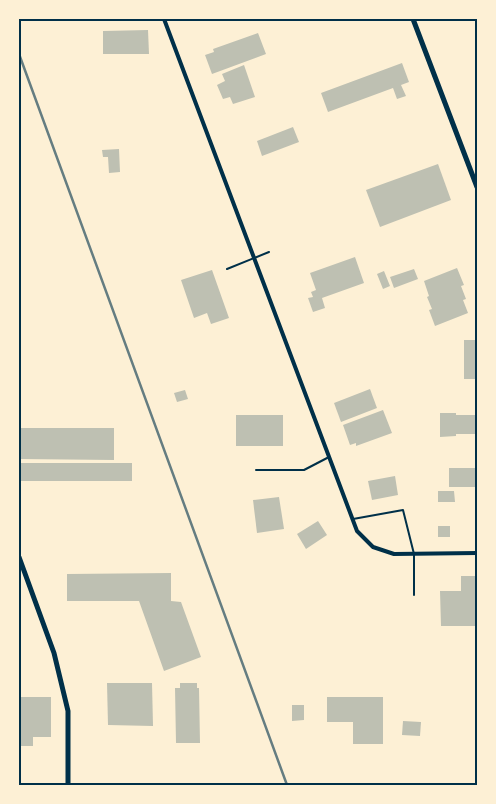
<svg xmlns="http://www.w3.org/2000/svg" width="496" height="804" font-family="Overpass,sans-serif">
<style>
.building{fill:#bec0b2}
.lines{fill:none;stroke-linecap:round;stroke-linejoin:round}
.service{stroke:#003049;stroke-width:2}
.minor{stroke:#003049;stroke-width:4}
.tertiary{stroke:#003049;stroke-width:5}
.rail{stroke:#657d81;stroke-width:2.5}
.neatline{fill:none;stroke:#003049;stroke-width:2}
</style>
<rect width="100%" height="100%" fill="#fdf0d5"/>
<g class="building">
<polygon points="148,30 149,54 103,54 103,31"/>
<polygon points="258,33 266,54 212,74 205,55 214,52 213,49"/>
<polygon points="402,63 409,82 401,85 406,96 397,99 393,88 328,112 321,93"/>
<polygon points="244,65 255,97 233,104 230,97 223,99 217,85 225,81 222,74"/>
<polygon points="293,127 299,142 262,156 257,141"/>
<polygon points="119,149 120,172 109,173 108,157 103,157 102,150"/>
<polygon points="438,164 451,200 380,227 366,190"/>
<polygon points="355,257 364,283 322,298 325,308 313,312 308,298 313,297 311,292 316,290 310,273"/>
<polygon points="457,268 464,285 461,286 466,299 463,300 468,313 435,326 429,310 432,309 427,297 429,296 424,281"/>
<polygon points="414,269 418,279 394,288 390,277"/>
<polygon points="212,270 229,318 211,324 207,313 194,318 181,280"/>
<polygon points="384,271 390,286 383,289 377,274"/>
<rect x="464" y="340" width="13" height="39"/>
<polygon points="370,389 377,408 341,422 334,403"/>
<polygon points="185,390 188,399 177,402 174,393"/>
<polygon points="383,410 392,433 356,446 356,443 350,445 343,425"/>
<polygon points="440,413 456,413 456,415 477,415 477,434 456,434 456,436 440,437"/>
<rect x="236" y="415" width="47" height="31"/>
<polygon points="19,428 114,428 114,460 19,459"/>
<rect x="19" y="463" width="113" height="18"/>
<polygon points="449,468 475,468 475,470 477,470 477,487 449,487"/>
<polygon points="395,476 398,495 372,500 368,481"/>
<polygon points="438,491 454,491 455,502 438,502"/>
<polygon points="279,497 284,529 257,533 253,500"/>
<polygon points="318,521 327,535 306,549 297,534"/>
<rect x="438" y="526" width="12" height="11"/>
<polygon points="171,573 171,601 181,602 201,657 164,671 139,601 67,601 67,574"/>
<polygon points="461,576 477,576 477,626 441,626 440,591 461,591"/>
<polygon points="107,683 152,683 153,726 108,725"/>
<polygon points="180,683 197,683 197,688 199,688 200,743 176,743 175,688 180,688"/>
<polygon points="19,697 51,697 51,737 33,737 33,746 19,746"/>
<polygon points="327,697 383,697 383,744 353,744 353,722 327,722"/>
<polygon points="292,705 304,705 304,720 292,721"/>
<polygon points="403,721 421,722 420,736 402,735"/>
</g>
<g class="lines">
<g class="service">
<polyline points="227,269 269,252"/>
<polyline points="256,470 304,470 329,457"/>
<polyline points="353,519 403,510 414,554 414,595"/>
</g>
<polyline class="minor" points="164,19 357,531 373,547 394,554 477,553"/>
<g class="tertiary">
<polyline points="413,19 477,187"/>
<polyline points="19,557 54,653 68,711 68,785"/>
</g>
<polyline class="rail" points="19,54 287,785"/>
</g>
<rect width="496" height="804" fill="none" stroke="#fdf0d5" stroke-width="40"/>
<rect x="20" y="20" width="456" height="764" class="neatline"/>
</svg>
